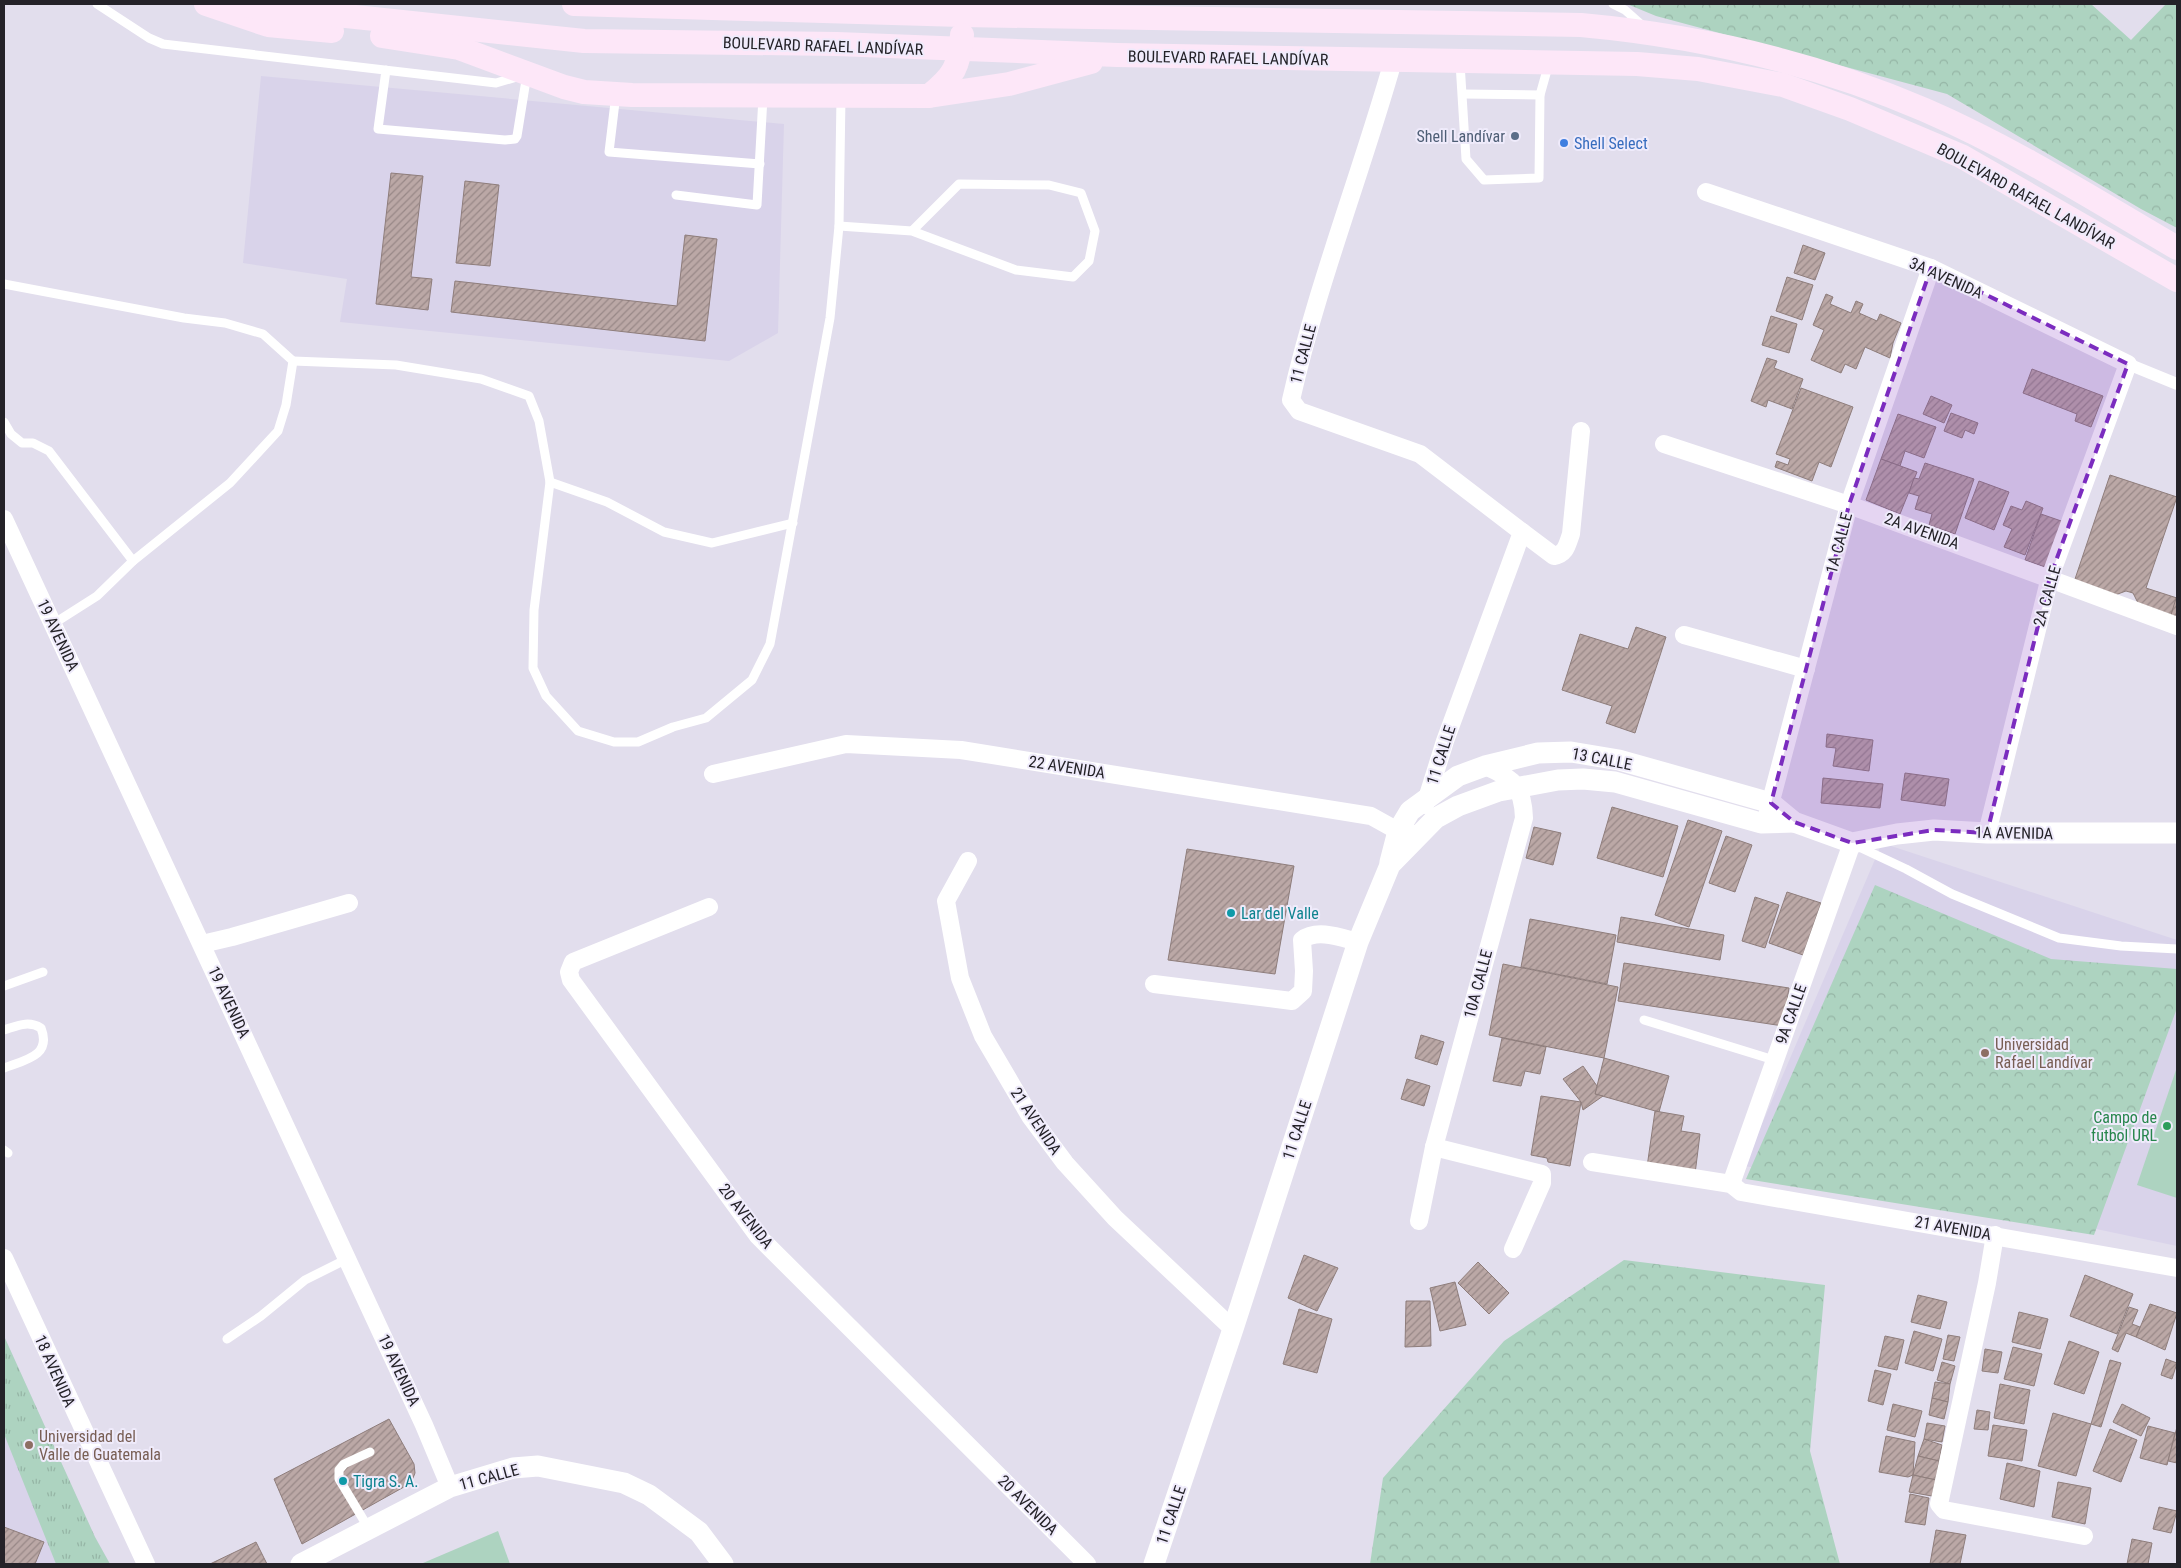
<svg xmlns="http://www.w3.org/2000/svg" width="2181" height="1568" font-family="'Roboto Condensed',sans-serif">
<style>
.built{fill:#d9d3ea}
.forest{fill:url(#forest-crowns)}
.park{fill:url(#park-tufts)}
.garden{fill:#add3c0}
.building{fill:url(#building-hatch);stroke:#8e7d7b}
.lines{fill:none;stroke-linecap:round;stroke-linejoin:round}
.service{stroke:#fff;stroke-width:9}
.pedestrian{stroke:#fff;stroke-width:12}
.minor{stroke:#fff;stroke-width:18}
.tertiary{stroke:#fff;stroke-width:21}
.secondary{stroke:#fde7f8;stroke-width:24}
.marked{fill:#7b2cbf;fill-opacity:0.2;stroke:#7b2cbf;stroke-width:4;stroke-dasharray:10 6;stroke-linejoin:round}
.service-dot{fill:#5c6f8a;stroke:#efebfb;stroke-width:2}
.shop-dot{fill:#3f7fe0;stroke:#efebfb;stroke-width:2}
.culture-dot{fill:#0f9aa8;stroke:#efebfb;stroke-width:2}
.education-dot{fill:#8d6e63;stroke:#efebfb;stroke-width:2}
.leisure-dot{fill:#2e9e5b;stroke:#efebfb;stroke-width:2}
.labels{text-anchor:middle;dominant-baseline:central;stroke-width:4;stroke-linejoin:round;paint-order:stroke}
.street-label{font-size:16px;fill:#242228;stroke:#efebfb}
.service-label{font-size:16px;fill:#4e5e75;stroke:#efebfb;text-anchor:end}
.shop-label{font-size:16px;fill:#366cbe;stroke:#efebfb;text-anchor:start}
.culture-label{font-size:16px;fill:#0d838f;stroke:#efebfb;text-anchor:start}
.education-label{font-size:16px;fill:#785e54;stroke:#efebfb;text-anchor:start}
.leisure-label{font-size:16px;fill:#27864d;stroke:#efebfb;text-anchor:end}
</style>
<defs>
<pattern id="forest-crowns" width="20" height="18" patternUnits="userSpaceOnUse" patternTransform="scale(1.25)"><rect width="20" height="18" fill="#add3c0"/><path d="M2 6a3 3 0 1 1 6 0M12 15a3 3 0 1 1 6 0" fill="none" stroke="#95b5a5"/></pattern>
<pattern id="park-tufts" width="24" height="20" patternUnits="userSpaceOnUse" patternTransform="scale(1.25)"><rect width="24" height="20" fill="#add3c0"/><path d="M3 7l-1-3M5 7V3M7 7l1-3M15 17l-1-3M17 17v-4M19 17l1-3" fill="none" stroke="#95b5a5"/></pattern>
<pattern id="building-hatch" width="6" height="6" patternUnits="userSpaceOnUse" patternTransform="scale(1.25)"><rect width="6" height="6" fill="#bba8a6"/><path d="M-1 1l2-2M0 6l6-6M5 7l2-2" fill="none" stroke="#988887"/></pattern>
</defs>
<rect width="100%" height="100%" fill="#e2deed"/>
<g class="built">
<polygon points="261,76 784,124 778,333 729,361 340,322 347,279 243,263"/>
<polygon points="1882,843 2177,940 2177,1246 1972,1203 1744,1166"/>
<polygon points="4,1336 95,1537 110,1564 4,1564"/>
</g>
<g class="forest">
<polygon points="1627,4 2091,4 2131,40 2166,4 2177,4 2177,228 2141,209 1947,94 1656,16"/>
<polygon points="1875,885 2051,959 2177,969 2177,1008 2094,1235 1746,1179"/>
<polygon points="1624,1260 1825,1285 1810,1451 1840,1564 1370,1564 1383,1478 1504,1341"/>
</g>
<polygon class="park" points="4,1336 95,1537 110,1564 56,1564 4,1434"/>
<g class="garden">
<polygon points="2177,1067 2177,1198 2137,1185"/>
<polygon points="498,1531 510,1564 424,1564 423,1563"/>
</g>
<g class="building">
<polygon points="391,173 423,176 411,277 432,279 428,310 376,304"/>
<polygon points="465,181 499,185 490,266 456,263"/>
<polygon points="685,235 717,239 705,341 451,312 455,281 677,306"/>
<polygon points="1803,245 1825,253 1815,280 1794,273"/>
<polygon points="1787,277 1813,285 1802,320 1776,311"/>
<polygon points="1826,294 1833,297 1830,304 1851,313 1856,301 1863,304 1859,313 1877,321 1880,314 1901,323 1893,343 1890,358 1865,347 1856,369 1845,364 1841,373 1811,360 1824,330 1813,325"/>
<polygon points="1771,316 1797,324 1789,353 1762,345"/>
<polygon points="1767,358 1777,361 1774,368 1803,379 1792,409 1768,400 1766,407 1751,401"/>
<polygon points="2032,369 2103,396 2091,427 2075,421 2077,414 2023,393"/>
<polygon points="1801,388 1853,407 1831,467 1819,462 1812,481 1775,467 1777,461 1788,465 1790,459 1776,454"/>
<polygon points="1931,396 1952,405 1944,423 1923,414"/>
<polygon points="1951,413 1978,423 1974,434 1965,430 1962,438 1944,431"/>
<polygon points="1898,414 1936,427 1924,458 1905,451 1900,466 1881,459"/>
<polygon points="1881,459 1917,472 1900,514 1866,500"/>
<polygon points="1925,463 1974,479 1955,534 1929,525 1932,514 1915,509 1919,496 1909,493 1914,478 1919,479"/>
<polygon points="2110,475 2177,497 2146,588 2177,598 2171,615 2139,605 2133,593 2126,591 2115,595 2074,582"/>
<polygon points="1979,481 2009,492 1994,530 1965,518"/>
<polygon points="2026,501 2043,508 2025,555 2004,547 2012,529 2003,525 2011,506 2022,510"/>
<polygon points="2041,514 2067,523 2051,569 2025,560"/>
<polygon points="2177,595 2177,617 2171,615"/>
<polygon points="1636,627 1666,637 1635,733 1606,723 1612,706 1562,690 1580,634 1628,649"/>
<polygon points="1827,734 1873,740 1869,771 1833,766 1836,748 1826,747"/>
<polygon points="1905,773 1949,779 1945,806 1901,800"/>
<polygon points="1823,778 1883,784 1880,808 1821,803"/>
<polygon points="1612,807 1678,826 1663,877 1597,858"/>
<polygon points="1688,820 1722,831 1689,927 1655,915"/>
<polygon points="1534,827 1561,833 1553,865 1526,858"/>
<polygon points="1726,836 1752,845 1735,892 1709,883"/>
<polygon points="1187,849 1294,866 1275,974 1168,960"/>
<polygon points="1787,892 1821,903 1803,955 1769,943"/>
<polygon points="1755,897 1779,905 1765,948 1742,941"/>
<polygon points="1621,917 1724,935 1720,960 1617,942"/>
<polygon points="1530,919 1616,935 1607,984 1521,967"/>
<polygon points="1624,963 1789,988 1783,1026 1618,1001"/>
<polygon points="1503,964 1618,987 1604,1058 1489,1035"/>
<polygon points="1421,1035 1444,1042 1437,1065 1415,1058"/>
<polygon points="1502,1038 1546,1047 1540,1074 1525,1071 1521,1086 1493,1081"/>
<polygon points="1604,1058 1669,1076 1659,1112 1595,1094"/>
<polygon points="1583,1066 1597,1086 1595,1094 1603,1096 1583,1110 1581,1102 1563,1079"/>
<polygon points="1407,1079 1430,1086 1424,1106 1401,1099"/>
<polygon points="1541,1096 1581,1102 1570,1166 1548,1162 1547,1158 1531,1155"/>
<polygon points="1655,1111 1684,1116 1681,1131 1700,1134 1695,1174 1647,1167"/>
<polygon points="1304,1255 1338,1268 1317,1311 1288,1298"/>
<polygon points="1478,1262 1509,1293 1489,1314 1458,1283"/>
<polygon points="2085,1275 2133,1294 2117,1334 2070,1316"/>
<polygon points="1455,1282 1466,1325 1440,1331 1430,1288"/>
<polygon points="1918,1295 1947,1302 1940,1329 1911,1322"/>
<polygon points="1406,1301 1430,1301 1431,1346 1405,1347"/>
<polygon points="2150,1304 2177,1313 2165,1350 2136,1337"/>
<polygon points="2129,1307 2138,1310 2132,1324 2140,1327 2136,1337 2126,1333 2118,1352 2112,1349"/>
<polygon points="1299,1309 1332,1319 1317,1373 1283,1364"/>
<polygon points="2019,1312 2048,1319 2040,1349 2012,1342"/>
<polygon points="1914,1331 1942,1339 1933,1371 1905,1363"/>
<polygon points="1948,1335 1960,1337 1954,1361 1943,1359"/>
<polygon points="1885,1336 1904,1340 1897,1370 1878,1366"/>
<polygon points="2069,1341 2099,1352 2084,1394 2054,1384"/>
<polygon points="2013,1347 2042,1354 2034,1386 2004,1379"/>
<polygon points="1985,1349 2002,1352 1998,1373 1982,1371"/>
<polygon points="2166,1359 2177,1363 2172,1379 2161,1375"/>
<polygon points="2110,1360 2121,1363 2101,1427 2091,1424"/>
<polygon points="1942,1362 1955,1366 1950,1384 1937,1380"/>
<polygon points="1875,1370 1891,1374 1883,1405 1868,1401"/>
<polygon points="1935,1382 1950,1384 1948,1402 1932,1398"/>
<polygon points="2000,1384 2030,1390 2024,1424 1994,1418"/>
<polygon points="1932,1398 1948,1402 1944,1419 1929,1415"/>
<polygon points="1893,1404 1922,1411 1915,1437 1887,1430"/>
<polygon points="2122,1404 2150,1418 2141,1436 2113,1422"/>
<polygon points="1977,1410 1990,1412 1988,1430 1974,1429"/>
<polygon points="2053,1413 2091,1424 2076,1476 2038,1466"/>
<polygon points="389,1419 414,1464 415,1473 411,1483 302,1544 274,1479"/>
<polygon points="1927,1423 1945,1426 1942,1442 1924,1439"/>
<polygon points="1993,1425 2027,1430 2022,1461 1988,1456"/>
<polygon points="2148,1426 2175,1433 2167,1465 2140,1458"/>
<polygon points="2177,1427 2177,1463 2168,1461"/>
<polygon points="2110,1429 2137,1440 2121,1482 2093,1471"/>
<polygon points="1886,1436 1915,1442 1913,1475 1908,1477 1879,1472"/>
<polygon points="1924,1439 1942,1445 1939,1461 1918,1456"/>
<polygon points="1918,1456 1939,1461 1936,1480 1913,1475"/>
<polygon points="2007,1463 2040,1471 2034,1507 2000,1499"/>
<polygon points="1913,1475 1936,1480 1932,1496 1909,1492"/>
<polygon points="2058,1482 2091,1488 2085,1524 2052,1517"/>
<polygon points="1910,1494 1929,1498 1925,1525 1905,1522"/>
<polygon points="2159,1507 2177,1511 2171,1533 2153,1529"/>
<polygon points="4,1527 44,1542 35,1564 4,1564"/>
<polygon points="1936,1530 1966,1535 1960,1564 1930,1564"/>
<polygon points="2132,1539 2152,1543 2148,1564 2127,1564"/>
<polygon points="256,1542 267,1564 210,1564"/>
</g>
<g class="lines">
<g class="service">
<polyline points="97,4 149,38 163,44 496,83 527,74 517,136 515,139 505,140 378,129 386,70"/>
<polyline points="1613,4 1625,10 1643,26"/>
<polyline points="1460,63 1466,159 1484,180 1539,178 1540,95 1549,63"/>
<polyline points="616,94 609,152 760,164"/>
<polyline points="1463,94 1540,95"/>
<polyline points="676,195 757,205 763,97"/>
<polyline points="839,226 912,231 1016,270 1073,277 1089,261 1095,231 1081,193 1049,185 959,184 912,231"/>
<polyline points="4,284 184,318 225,323 263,334 293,361 286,405 278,431 230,483 133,561 97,596 53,624"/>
<polyline points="293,361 396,365 481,379 529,396 539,421 550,482 534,610 533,668 546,696 578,731 614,742 638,742 673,727 706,718 752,680 770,644 830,318 839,226 841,97"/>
<polyline points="4,422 11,434 22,443 33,443 49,451 133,561"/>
<polyline points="550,482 607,502 664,532 712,543 793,523"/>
<polyline points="1857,846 1906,869 1952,894 2059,938 2121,946 2177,949"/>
<polyline points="4,986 43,972"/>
<polyline points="1644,1020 1774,1060"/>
<path d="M4,1030C17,1026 28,1020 41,1028C52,1056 25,1060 4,1068"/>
<polyline points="4,1150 8,1153"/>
<polyline points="227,1339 261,1316 305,1280 347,1259"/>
<polyline points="369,1529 339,1479 339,1470 344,1464 370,1452"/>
</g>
<polyline class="pedestrian" points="2128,364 2177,384"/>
<g class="minor">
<path d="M1393,61C1361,174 1317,285 1291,400L1299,411L1420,454L1522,532L1445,741L1425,805"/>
<polyline points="1706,192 1931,268 2128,364 2050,577 1987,833"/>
<polyline points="1664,444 1849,505 2177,626"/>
<polyline points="4,519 424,1425 450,1487"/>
<path d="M1522,532L1554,556C1566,554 1567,545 1571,534L1581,431"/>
<polyline points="1684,635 1806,669"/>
<polyline points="713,774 846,744 961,750 1371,816 1398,831 1410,833"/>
<polyline points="1767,816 1849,505 1931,268"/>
<polyline points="968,861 946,901 960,978 983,1036 1030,1116 1065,1163 1115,1218 1233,1329"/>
<polyline points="709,907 573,962 569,972 571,980 758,1236 1087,1564"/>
<polyline points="202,944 232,937 349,903"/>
<path d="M1154,984L1292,1001L1303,991L1304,971L1302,940C1317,928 1342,938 1358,942"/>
<polyline points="1434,1147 1542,1174 1542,1183 1513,1249"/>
<polyline points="1592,1162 1731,1184 1741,1192 2177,1268"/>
<polyline points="1731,1184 1852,843"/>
<path d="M1419,1221L1434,1147L1524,818C1523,786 1513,778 1485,766"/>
<polyline points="1995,1235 1987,1283 1939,1504 1944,1510 2084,1536"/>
<polyline points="4,1258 146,1564"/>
</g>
<g class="tertiary">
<polyline points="1390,862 1398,831 1410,811 1458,776 1485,766 1538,753 1571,752 1619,760 1771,803 1794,822 1852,843 1897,834 1934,830 1987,833 2177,833"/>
<polyline points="301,1564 450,1487 513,1468 538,1466 624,1483 649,1495 699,1532 723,1564"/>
<polyline points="1154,1564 1233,1329 1358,942 1390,865 1436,818 1458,806 1499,791 1558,780 1583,779 1615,782 1761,823 1794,822"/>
</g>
<g class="secondary">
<polyline points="206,4 268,25 332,31"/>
<polyline points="232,4 584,41 837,44 1117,55 1637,64 1698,69 1783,85 1850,109 1961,156 2177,280"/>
<path d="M574,4L962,15L1581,25C1701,36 1814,62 1925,110C2013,148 2095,200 2177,248"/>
<polyline points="382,36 459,48 564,87 584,92 632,95 929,96 1009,84 1091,62"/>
<path d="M929,96C954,76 959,67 962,35"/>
</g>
</g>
<path class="marked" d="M1931,268L2128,364L2050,577L1987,833L1934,830L1852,843L1794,822L1771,803L1849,505Z"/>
<circle class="service-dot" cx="1515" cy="136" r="5"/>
<circle class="shop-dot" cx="1564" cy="143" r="5"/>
<g class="culture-dot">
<circle cx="1231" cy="913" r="5"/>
<circle cx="343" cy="1481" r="5"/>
</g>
<g class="education-dot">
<circle cx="1985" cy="1053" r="5"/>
<circle cx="29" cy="1445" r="5"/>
</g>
<circle class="leisure-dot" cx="2167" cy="1126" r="5"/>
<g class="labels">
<g class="street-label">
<text transform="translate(823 46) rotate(2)">BOULEVARD RAFAEL LANDÍVAR</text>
<text transform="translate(1228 58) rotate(1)">BOULEVARD RAFAEL LANDÍVAR</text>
<text transform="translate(2026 196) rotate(29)">BOULEVARD RAFAEL LANDÍVAR</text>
<text transform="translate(1946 278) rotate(24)">3A AVENIDA</text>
<text transform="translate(1303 354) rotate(-75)">11 CALLE</text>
<text transform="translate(1922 531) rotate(20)">2A AVENIDA</text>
<text transform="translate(1839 543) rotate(-75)">1A CALLE</text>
<text transform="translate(2047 596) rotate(-74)">2A CALLE</text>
<text transform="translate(58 635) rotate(65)">19 AVENIDA</text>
<text transform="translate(1441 755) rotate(-72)">11 CALLE</text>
<text transform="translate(1602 759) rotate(11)">13 CALLE</text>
<text transform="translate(1067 767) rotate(9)">22 AVENIDA</text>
<text transform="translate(2014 833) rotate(1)">1A AVENIDA</text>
<text transform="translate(1478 984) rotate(-75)">10A CALLE</text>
<text transform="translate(229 1002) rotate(65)">19 AVENIDA</text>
<text transform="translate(1791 1014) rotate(-70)">9A CALLE</text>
<text transform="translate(1036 1121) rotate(56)">21 AVENIDA</text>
<text transform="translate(1297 1130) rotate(-72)">11 CALLE</text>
<text transform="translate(746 1216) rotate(52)">20 AVENIDA</text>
<text transform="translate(1953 1228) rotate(10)">21 AVENIDA</text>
<text transform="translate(399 1370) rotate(65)">19 AVENIDA</text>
<text transform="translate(55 1371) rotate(66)">18 AVENIDA</text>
<text transform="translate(489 1477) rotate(-15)">11 CALLE</text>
<text transform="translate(1028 1505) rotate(45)">20 AVENIDA</text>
<text transform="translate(1171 1515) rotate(-71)">11 CALLE</text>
</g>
<g class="service-label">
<text x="1505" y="136">Shell Landívar</text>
</g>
<g class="shop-label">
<text x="1574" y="143">Shell Select</text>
</g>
<g class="culture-label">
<text x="1241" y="913">Lar del Valle</text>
<text x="353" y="1481">Tigra S. A.</text>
</g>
<g class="education-label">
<text x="1995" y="1044">Universidad<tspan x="1995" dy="18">Rafael Landívar</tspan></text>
<text x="39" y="1436">Universidad del<tspan x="39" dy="18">Valle de Guatemala</tspan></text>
</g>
<g class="leisure-label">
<text x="2157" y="1117">Campo de<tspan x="2157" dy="18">futbol URL</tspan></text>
</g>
</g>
<rect width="2181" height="1568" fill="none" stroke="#242228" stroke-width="10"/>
</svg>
